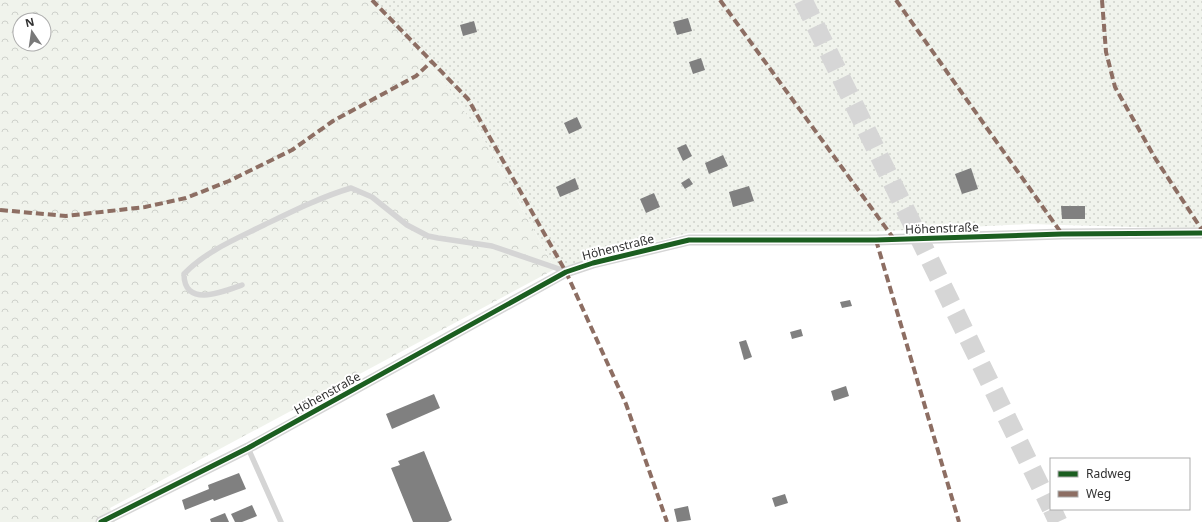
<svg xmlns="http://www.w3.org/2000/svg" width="1202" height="522" font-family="'Noto Sans',sans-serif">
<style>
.forest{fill:url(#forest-crowns);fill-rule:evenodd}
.garden{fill:url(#garden-dots)}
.building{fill:#808080}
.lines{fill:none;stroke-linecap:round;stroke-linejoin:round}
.trunk-tunnel{stroke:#d6d6d6;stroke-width:19;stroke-dasharray:19 10;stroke-linecap:butt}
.service{stroke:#d5d5d5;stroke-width:5.5}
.minor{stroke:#d5d5d5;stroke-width:11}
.quiet{stroke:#8d6e63;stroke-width:4;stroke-dasharray:8 4;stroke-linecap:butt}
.cycleway-casing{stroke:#fff;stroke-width:8}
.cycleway{stroke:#1b5e20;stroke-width:5}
.labels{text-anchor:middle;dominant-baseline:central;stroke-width:4;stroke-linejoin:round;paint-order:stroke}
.street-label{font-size:12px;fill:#313131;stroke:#fff}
</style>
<defs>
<pattern id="forest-crowns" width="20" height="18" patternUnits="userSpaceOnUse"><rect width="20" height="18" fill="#f0f3ec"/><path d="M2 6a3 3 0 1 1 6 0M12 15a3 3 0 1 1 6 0" fill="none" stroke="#ced1cb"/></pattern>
<pattern id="garden-dots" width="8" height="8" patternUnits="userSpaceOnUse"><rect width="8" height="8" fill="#f0f3ec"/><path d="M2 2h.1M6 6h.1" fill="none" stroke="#ced1cb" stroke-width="1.8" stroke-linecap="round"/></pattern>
</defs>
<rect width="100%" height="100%" fill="#fff"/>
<path class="forest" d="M0,0H370L448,87L488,146L555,269L110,508L115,522H0ZM20,20H44V44H20Z"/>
<polygon class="garden" points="370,0 1202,0 1202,229 1029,224 866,232 688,233 555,269 488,146 448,87"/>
<g class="building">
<polygon points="688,18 692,31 677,35 673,22"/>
<polygon points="474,21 477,32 463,36 460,25"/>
<polygon points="701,58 705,70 693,74 689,62"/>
<polygon points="577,117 582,128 569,134 564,123"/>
<polygon points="686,144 692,156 683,161 677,148"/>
<polygon points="723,155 728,166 709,174 705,163"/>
<polygon points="971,168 978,189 962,194 955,174"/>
<polygon points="575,178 579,189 560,197 556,187"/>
<polygon points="689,178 693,184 685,189 681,183"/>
<polygon points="749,186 754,201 733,207 729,192"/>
<polygon points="654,193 660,207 646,213 640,199"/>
<polygon points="1061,206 1085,206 1085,219 1062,219"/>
<polygon points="850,300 852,306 842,308 840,302"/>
<polygon points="801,329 803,336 792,339 790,332"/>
<polygon points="746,340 752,357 744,360 739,342"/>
<polygon points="846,386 849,396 834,401 831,391"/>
<polygon points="434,394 440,408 392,429 386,414"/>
<polygon points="424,451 452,520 448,522 413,522 391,468 400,465 398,461"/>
<polygon points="239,473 246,489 214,501 213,499 185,510 182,500 209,489 208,485"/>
<polygon points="785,494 788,503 775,507 772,498"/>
<polygon points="252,505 257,516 242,522 235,522 231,514"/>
<polygon points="688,506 691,520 677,522 674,509"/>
<polygon points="225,513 229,522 211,522 210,519"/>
</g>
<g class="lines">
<g class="trunk-tunnel">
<polyline points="803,0 1051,508"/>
<polyline points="1052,509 1058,522"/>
</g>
<g class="service">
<path d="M242,285C223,292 184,308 184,274C206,251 236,239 264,225C293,211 321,197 351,188L372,197L407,225L428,236L438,238L492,246L565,271"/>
<polyline points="248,448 281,522"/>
</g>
<polyline class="minor" points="101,522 248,448 566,272 593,263 689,240 876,240 1062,234 1202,233"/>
<g class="quiet">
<polyline points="372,0 468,99 566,272 626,404 667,522"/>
<polyline points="720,0 894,239"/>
<polyline points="896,0 1062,234"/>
<polyline points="1102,0 1106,52 1115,87 1155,158 1202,230"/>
<polyline points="0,210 66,216 145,207 186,198 229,181 292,150 333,121 416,76 431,62"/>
<polyline points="876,240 959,522"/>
</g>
<defs>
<polyline id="cycleway" points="101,522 248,448 566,272 593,263 689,240 876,240 1062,234 1202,233"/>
</defs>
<use href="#cycleway" class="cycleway-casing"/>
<use href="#cycleway" class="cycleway"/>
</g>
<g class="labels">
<g class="street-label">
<text transform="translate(942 228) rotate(-2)">Höhenstraße</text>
<text transform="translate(618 247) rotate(-14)">Höhenstraße</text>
<text transform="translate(327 393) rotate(-29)">Höhenstraße</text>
</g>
</g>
<rect x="1050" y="458" width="140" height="52" fill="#ffffff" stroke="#adadad"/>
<rect x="1058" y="471" width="20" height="6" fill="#1b5e20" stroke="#adadad"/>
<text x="1086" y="478" font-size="12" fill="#313131">Radweg</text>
<rect x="1058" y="491" width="20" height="6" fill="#8d6e63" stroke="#adadad"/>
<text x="1086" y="498" font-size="12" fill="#313131">Weg</text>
<g transform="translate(32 32) rotate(347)"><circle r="19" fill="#ffffff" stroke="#adadad"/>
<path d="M0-3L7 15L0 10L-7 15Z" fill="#797979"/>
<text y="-6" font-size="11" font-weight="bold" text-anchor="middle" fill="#313131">N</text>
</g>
</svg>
